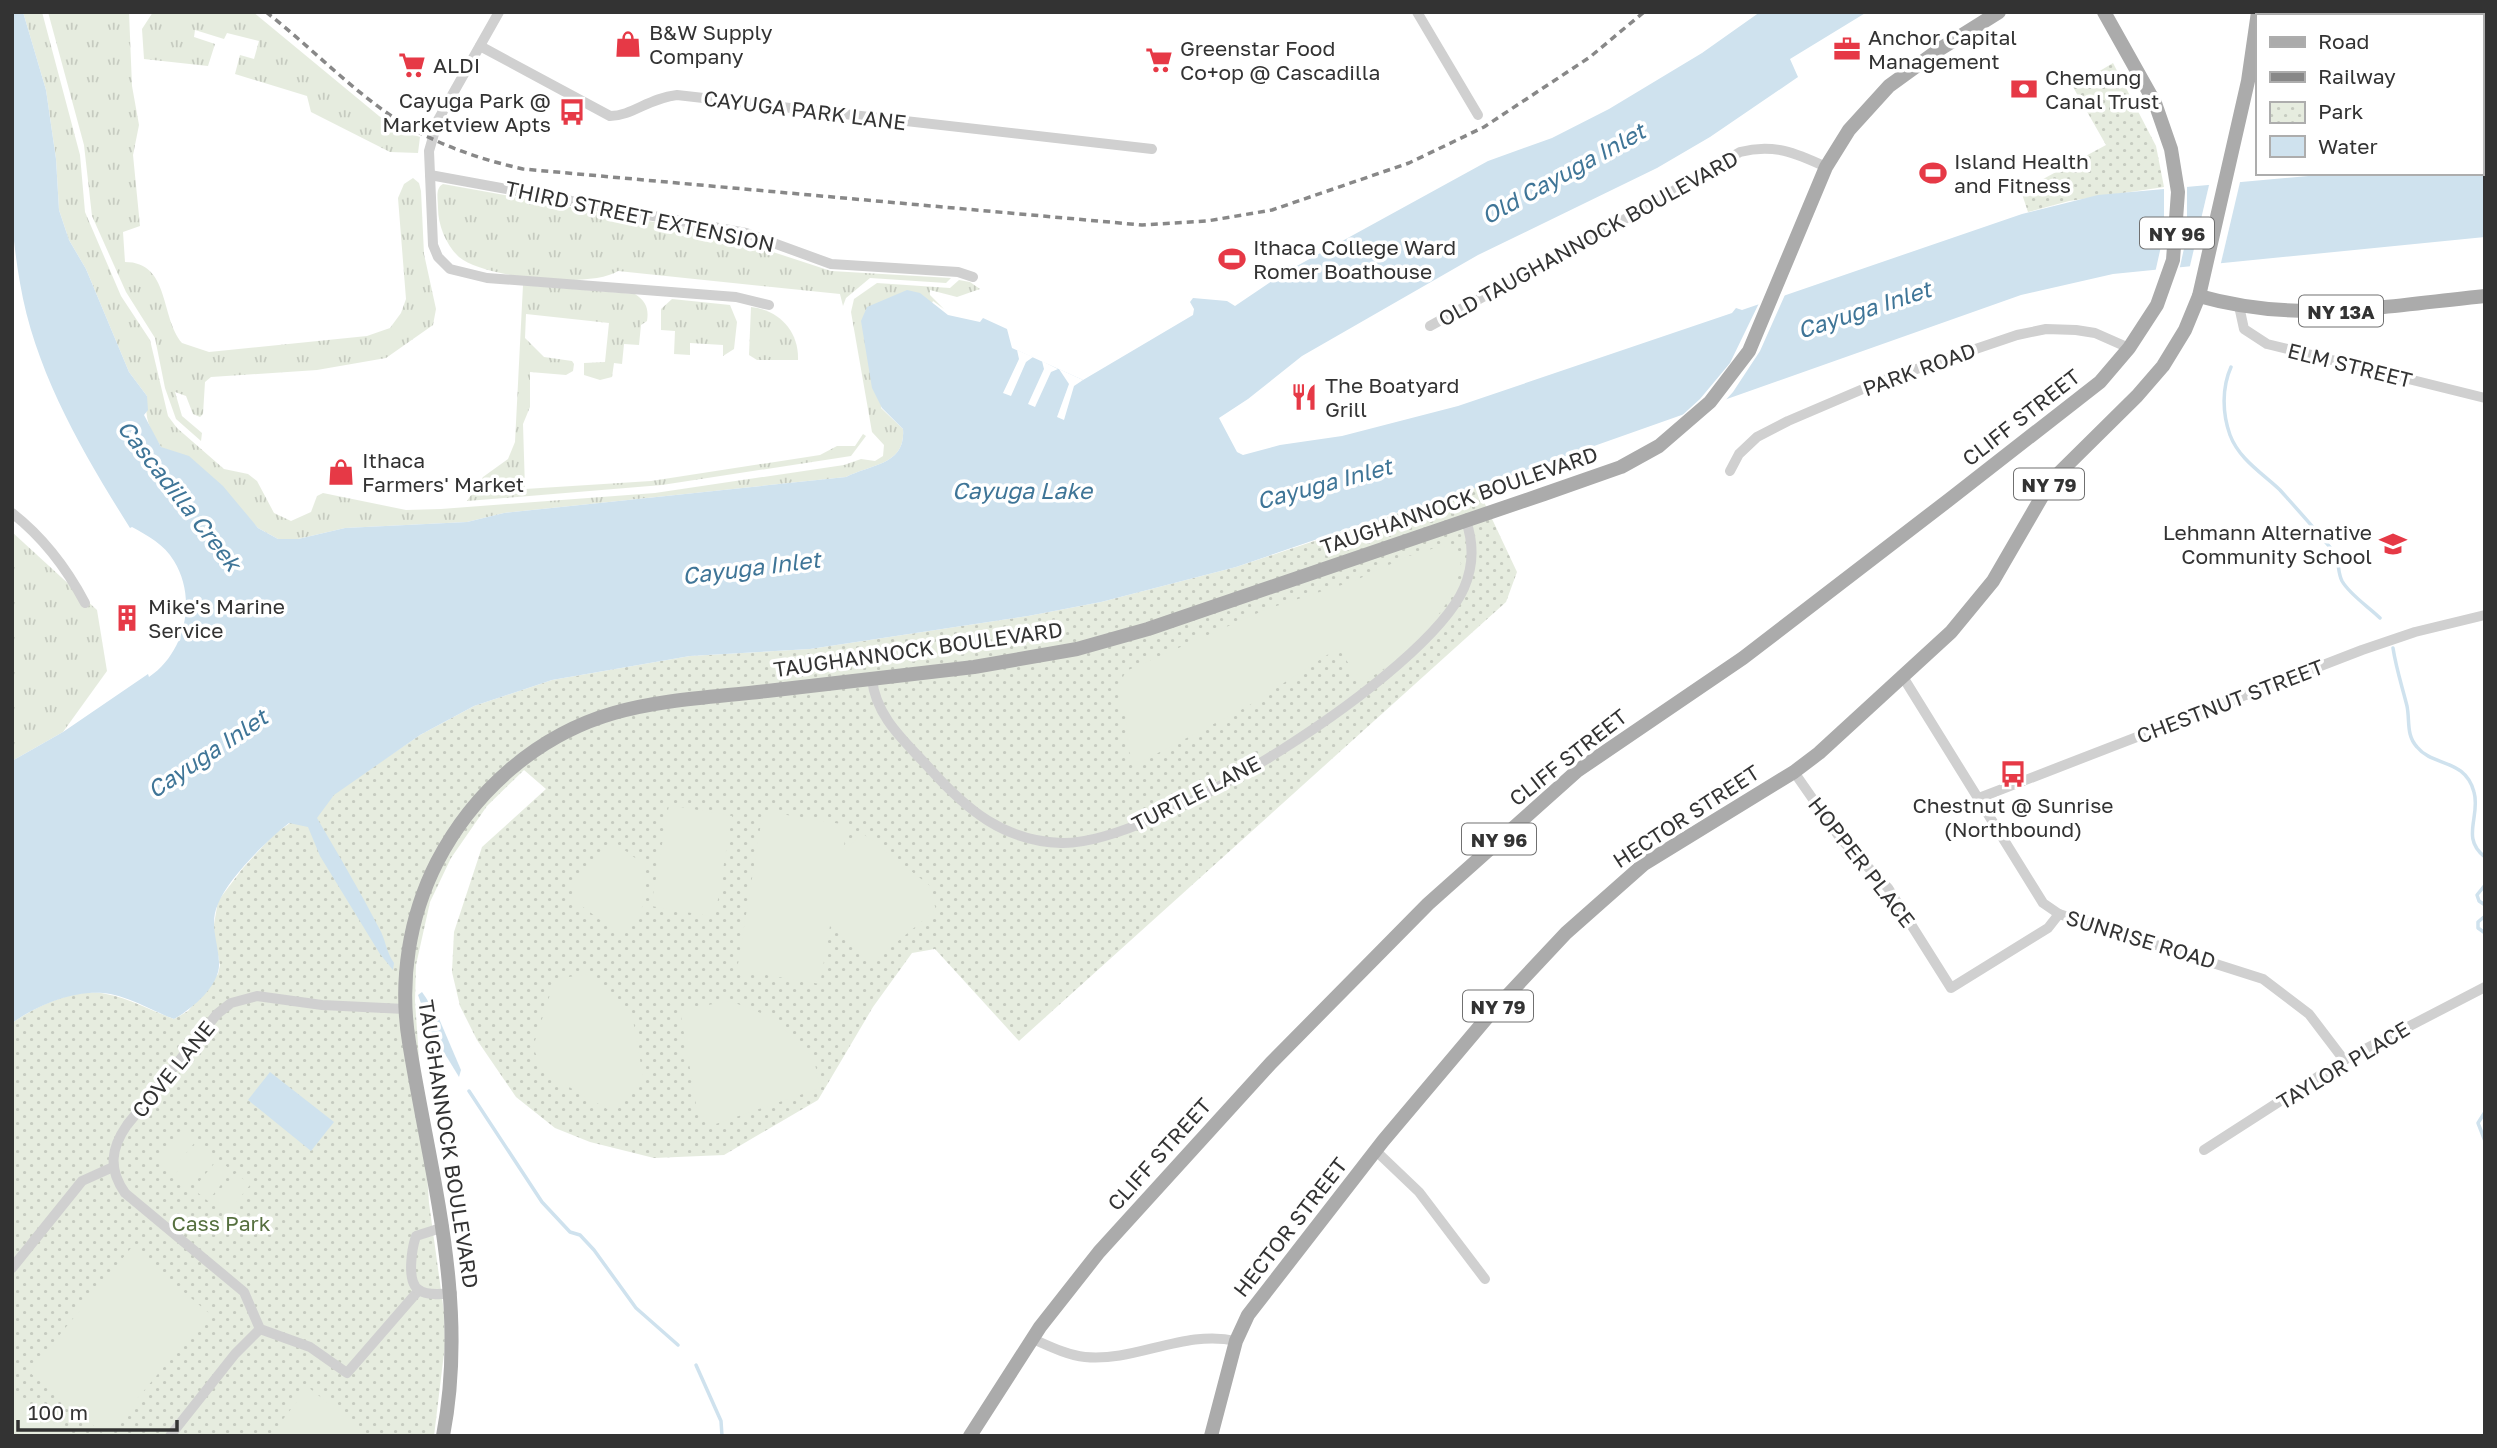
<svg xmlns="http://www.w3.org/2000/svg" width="2497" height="1448" font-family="'Golos Text',sans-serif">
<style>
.grass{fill:url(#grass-tufts)}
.park{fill:url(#park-dots)}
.garden{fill:#e6ecdf}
.water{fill:#cfe2ee}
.pier{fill:#fff}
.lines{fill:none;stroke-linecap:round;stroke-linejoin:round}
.stream{stroke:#cfe2ee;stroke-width:3.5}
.minor{stroke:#d0d0d0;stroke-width:10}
.major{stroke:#ababab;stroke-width:14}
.rail{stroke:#888;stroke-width:3.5;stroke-dasharray:7 5;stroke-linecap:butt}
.labels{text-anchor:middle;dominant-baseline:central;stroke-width:7;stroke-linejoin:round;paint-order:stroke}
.shield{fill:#fff;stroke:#707070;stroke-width:2}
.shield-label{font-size:19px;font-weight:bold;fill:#333}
.poi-label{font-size:21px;fill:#333;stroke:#fff;text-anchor:start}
.street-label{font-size:21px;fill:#333;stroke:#fff}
.park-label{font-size:21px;fill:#56703f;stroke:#fff}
.water-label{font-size:23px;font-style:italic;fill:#3f7597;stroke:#fff}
</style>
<defs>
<pattern id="grass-tufts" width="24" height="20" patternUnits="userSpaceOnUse" patternTransform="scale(1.75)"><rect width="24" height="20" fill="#e6ecdf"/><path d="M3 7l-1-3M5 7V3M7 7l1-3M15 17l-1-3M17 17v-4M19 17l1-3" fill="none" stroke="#c6cbc0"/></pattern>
<pattern id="park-dots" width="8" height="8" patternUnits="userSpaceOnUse" patternTransform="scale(1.75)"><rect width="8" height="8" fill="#e6ecdf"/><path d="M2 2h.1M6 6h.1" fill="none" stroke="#c6cbc0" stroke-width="1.8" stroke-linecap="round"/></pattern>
</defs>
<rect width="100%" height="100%" fill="#fff"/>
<g class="grass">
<path d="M23,12H42L80,155L85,212L121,296L150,340L168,416L177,428L224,469L248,474L257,481L274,513L291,521L311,512L317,496L323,493L406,510L441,509L655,493L844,465L861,459L875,461L883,456L884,445L872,432L851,312L854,299L877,283L950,288L959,280L970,282L980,289L957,297L930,290V295L944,309L933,301L881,408L903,429C906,465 871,464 846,477L504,513L467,522L345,528L298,539H278L258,528L240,509L161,447C149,429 144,417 147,396L129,372L86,269L69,240L59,210L56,159L46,90Z"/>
<path d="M48,12H129L132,86L139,125L133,155L140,226L123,232L125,262C170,262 160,317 182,343L209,352L367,336L390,328L401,313L406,299L398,198L404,184L413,178L419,183L421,191L424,254L436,309L433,325L386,358L317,370L211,377L205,382L203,414L200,417L193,414L186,396L175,392L182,416L202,433L201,441L176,419L165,388L155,338L126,292L92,216L84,145Z"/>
<polygon points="153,12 253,12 379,116 399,130 420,137 418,153 390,152 311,112 307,96 235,74 240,55 254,59 259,41 227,33 224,39 195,30 194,37 215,44 208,66 144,59 142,29"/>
<path d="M443,184L715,233L831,271L951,278L946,283L870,278L846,298L843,306L840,294L618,271C590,289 484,278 459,257C446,245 438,225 438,208C438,199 435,188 443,184Z"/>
<path d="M523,285L635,294C646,301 649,309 647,321L641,325L639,345L624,344L622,364L614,363L612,377L600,380L584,375V363L605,362L609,323L526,314L525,338L544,357L572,361L574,364L573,371L566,375L530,372V407L523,424L525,489L651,481L820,455L837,446H855L863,434L866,436L851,456L662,485L467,501L483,477L508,459L515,442Z"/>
<polygon points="672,299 730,305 737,322 734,349 723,356 723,345 690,343 690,355 674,354 675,331 661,330 661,309"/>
<path d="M751,307C779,310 799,331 798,360H757L749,355Z"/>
<polygon points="12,532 97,610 107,671 63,732 12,761"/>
</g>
<g class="park">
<polygon points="2113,63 2156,146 2164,187 2069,201 2028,212 2021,191 2106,145 2073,87"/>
<path d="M1477,487L1517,572L1506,602L1019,1041L935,949L912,953L873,1007L818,1100L724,1155L654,1158L590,1142L555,1128L516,1097L477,1040L460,1006L452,972L454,932L482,847L546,789L524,770L487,806L451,858L430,902L416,965L415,1001L429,1203L444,1312L445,1345L434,1436H12V1023C37,1006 75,987 106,994C129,998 152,1011 174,1019L188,1011L218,974L220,965L213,930L218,901L243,868L274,834L420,735L474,706L552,680L690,656L810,649L1028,616L1101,602L1236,567Z"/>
</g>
<g class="garden">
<path d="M1441,546L1448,548L1461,563C1458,572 1459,581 1454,590C1439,621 1395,666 1364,681L1355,673L1338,648L1248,706L1135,765L1128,749L1126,714L1119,698V685L1126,671L1267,609L1354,581L1406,557Z"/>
<polygon points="669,805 732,816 715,917 651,906"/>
<polygon points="763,811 847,825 843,853 862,833 929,885 936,910 871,963 830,926 820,984 737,970"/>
<polygon points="615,843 646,866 641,917 619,934 571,898 577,875"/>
<polygon points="589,974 632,1014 643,1076 609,1110 543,1072 533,1047 555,979"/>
<polygon points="730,1001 774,1018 814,1059 820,1088 713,1125 697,1110 680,1010"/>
<polygon points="182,1129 196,1141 172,1171 157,1159"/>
<polygon points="199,1144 214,1156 189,1186 175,1174"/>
<polygon points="218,1159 232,1171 208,1201 193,1189"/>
<polygon points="236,1173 250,1185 226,1215 211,1203"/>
<polygon points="131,1248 209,1313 106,1436 29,1372"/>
<polygon points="308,1387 369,1436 270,1436"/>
<polygon points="19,1394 69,1436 12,1436 12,1402"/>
</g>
<g class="water">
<path d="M12,12H23L46,90L56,159L59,210L69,240L86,269L129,372L147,396L148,410L144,415L161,447L189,456L223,486L258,528L278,539H298L345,528L467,522L504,513L846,477C871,464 906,465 903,429L882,408L872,388L861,321L867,307L907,290L920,293L948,315L980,322L983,318L1007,329L1012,348L1083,380L1193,315L1194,309L1190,302L1193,298L1227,301L1235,306L1284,273L1488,161L1552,138L1609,109L1702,53L1760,12H1867L1790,59L1798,77L1710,137L1657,168L1478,255L1302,356L1248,399L1219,418L1237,452L1243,455L1280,445L1342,436L1458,406L1732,313L1736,308L1742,310L2022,214L2098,195L2342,173H2481V137L2485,144V237L2113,274L2021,295L1430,504L1384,516L1382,522L1376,519L1236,567L1101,602L1028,616L810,649L690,656L552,680L474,706L420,735L334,795L317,818C338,854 360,891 379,928C386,940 386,952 394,963L393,970L380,954L320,856L308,827L289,823C267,840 228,879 218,904C209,924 218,941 219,962C221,985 192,1009 174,1019C153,1011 126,995 103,993C71,991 38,1005 12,1023V761L63,732L148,674L149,677C186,652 197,598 174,561C164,544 148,536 132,527L130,528C83,453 35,372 20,283C4,195 12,101 12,12Z"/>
<polygon points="422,992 437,1014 461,1070 459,1077 431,1031 418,995"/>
<polygon points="270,1072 334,1122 311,1151 248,1100"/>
</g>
<g class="pier">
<polygon points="2241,178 2220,267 2189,270 2210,181"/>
<polygon points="2187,183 2187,235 2179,271 2155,273 2164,233 2164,184"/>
<polygon points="1788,288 1760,351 1733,392 1722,404 1677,420 1700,399 1730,363 1761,299"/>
<polygon points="1017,350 1033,357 1026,362 1011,396 1003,393 1019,359"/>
<polygon points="1042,361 1058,369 1051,372 1035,407 1028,404 1044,369"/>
<polygon points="1059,369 1083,380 1074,386 1064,420 1057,417 1069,384"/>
</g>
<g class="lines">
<g class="stream">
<path d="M2231,367C2222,387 2222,413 2230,435C2239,459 2262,473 2280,490C2297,509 2317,531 2333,551C2340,561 2337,571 2342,581C2350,595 2369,607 2380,618"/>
<path d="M2393,648C2396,668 2402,686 2407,706C2410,721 2406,735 2417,747C2433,767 2465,758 2474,792C2481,816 2460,838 2485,857"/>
<polyline points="2485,885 2477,895 2479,901 2485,905"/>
<polyline points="2485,916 2478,922 2478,928 2485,933"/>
<polyline points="469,1091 542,1202 570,1232 580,1235 594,1250 636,1308 678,1345"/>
<polyline points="2485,1112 2478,1123 2485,1141"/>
<polyline points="696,1365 721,1421 722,1436"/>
</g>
<g class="minor">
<polyline points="499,12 438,120 429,151 433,245 438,257 450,269 487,278 736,297 769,305"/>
<polyline points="1417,12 1478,115"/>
<polyline points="2293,12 2295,16"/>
<path d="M480,46L610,116C632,116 649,98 677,95L1152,149"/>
<polyline points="430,175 746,233 831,264 958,272 973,277"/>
<polyline points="2239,306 2244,329 2267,344 2485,398"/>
<path d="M1430,326L1625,219L1740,152C1773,143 1796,153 1826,167"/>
<polyline points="1730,471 1739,454 1757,437 1788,421 1884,380 2017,335 2046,329 2076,330 2095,333 2129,348"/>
<path d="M12,513C44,538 66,567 85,603"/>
<polyline points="1903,677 2043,903 2059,914 2263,979 2309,1014 2344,1060"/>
<path d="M872,679C876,718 906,742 931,770C967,810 1004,841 1061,843C1154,846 1426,674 1464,588C1474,565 1474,544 1466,521"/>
<polyline points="1794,772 1840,838 1888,888 1951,988 2048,928 2059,914"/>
<polyline points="1979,798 2362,650 2415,632 2485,615"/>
<path d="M405,1009L322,1005L257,996L231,1003L217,1014L127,1125C111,1148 108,1169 125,1193L244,1292L260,1329L310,1347L347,1373L419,1290"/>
<polyline points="2204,1150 2344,1060 2485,987"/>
<polyline points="1376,1151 1419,1192 1485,1279"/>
<path d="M444,1227L416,1236C412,1248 406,1282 419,1290C427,1296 442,1294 452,1293"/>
<polyline points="12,1268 82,1181 113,1167"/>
<path d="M1033,1339C1049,1346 1067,1355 1085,1357C1136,1362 1185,1329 1236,1341"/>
<polyline points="170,1436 235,1354 260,1329"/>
</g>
<g class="major">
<path d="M2199,296C2297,324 2385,306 2485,296"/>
<path d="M443,1436C469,1301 430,1174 409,1042C399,981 409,917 437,862C473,792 537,735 614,713C663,699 716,697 767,691C836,683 905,675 974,667L1077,649L1148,629L1544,494L1621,467L1659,446L1710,402L1749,351L1826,167L1849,130L1889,86L1940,49L1999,12"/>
<polyline points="970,1436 1040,1327 1099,1252 1271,1063 1428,904 1577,771 1743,658 1950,499 2100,382 2129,348 2157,305 2173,260 2178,192 2171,149 2155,103 2104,12"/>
<polyline points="1211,1436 1236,1341 1248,1315 1383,1141 1491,1013 1566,933 1644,864 1794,772 1819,753 1951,632 1993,581 2051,481 2137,396 2163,366 2185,330 2199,296 2248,81 2258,12"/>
</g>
<path class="rail" d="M266,12C311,47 351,90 399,121C438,145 479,159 523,169L1142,225L1207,221L1272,210L1409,163L1484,127L1590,57L1644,12"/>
</g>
<defs>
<symbol id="shop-bare" viewBox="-9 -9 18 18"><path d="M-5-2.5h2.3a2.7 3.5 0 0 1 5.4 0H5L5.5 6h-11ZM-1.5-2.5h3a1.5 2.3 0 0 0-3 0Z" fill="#e63946" stroke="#fff" stroke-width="2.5" paint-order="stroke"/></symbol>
<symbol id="office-bare" viewBox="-9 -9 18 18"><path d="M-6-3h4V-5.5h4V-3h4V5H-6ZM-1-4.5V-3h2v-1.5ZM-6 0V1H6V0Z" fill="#e63946" stroke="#fff" stroke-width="2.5" paint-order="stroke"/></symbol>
<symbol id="supermarket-bare" viewBox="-9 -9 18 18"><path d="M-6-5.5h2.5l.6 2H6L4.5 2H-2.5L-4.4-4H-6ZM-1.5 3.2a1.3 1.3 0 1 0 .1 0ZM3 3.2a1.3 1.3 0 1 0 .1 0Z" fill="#e63946" stroke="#fff" stroke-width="2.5" paint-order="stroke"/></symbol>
<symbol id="bank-bare" viewBox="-9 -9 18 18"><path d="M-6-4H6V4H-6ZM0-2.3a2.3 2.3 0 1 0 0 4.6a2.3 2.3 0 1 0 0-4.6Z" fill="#e63946" stroke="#fff" stroke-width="2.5" paint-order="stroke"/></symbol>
<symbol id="bus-bare" viewBox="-9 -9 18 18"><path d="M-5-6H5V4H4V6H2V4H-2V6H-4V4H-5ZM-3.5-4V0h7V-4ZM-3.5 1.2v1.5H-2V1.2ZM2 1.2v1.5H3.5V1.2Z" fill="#e63946" stroke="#fff" stroke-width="2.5" paint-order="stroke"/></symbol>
<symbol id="stadium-bare" viewBox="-9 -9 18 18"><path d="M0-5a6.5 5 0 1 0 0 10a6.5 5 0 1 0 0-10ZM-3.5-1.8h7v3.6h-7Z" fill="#e63946" stroke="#fff" stroke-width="2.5" paint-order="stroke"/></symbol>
<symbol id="restaurant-bare" viewBox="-9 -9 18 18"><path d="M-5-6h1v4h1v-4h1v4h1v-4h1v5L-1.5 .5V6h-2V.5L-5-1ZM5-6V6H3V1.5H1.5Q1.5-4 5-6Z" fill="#e63946" stroke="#fff" stroke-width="2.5" paint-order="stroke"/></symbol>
<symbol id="school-bare" viewBox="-9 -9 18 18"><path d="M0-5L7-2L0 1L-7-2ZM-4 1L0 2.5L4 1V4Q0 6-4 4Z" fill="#e63946" stroke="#fff" stroke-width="2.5" paint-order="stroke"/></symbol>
<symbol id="building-bare" viewBox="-9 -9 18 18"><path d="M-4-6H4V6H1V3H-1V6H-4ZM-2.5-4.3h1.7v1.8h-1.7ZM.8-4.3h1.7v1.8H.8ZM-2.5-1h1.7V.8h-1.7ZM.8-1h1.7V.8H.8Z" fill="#e63946" stroke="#fff" stroke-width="2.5" paint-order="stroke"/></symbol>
</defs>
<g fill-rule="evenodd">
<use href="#shop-bare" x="609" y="25" width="38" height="38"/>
<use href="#office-bare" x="1828" y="30" width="38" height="38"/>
<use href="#supermarket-bare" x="1140" y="41" width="38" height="38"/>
<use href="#supermarket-bare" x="393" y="46" width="38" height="38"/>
<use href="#bank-bare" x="2005" y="70" width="38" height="38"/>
<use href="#bus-bare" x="553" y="93" width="38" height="38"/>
<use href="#stadium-bare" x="1914" y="154" width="38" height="38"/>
<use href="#stadium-bare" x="1213" y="240" width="38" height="38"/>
<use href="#restaurant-bare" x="1285" y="378" width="38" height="38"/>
<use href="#shop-bare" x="322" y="453" width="38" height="38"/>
<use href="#school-bare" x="2374" y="525" width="38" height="38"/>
<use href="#building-bare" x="108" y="599" width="38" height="38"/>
<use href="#bus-bare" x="1994" y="755" width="38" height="38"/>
</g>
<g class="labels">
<g class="shield">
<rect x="2140" y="217.5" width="74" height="31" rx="5"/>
<rect x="2299" y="295.5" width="84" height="31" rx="5"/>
<rect x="2014" y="468.5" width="70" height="31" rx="5"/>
<rect x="1462" y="823.5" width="74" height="31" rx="5"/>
<rect x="1463" y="990.5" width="70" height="31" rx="5"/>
</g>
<g class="shield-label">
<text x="2177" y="233">NY 96</text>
<text x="2341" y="311">NY 13A</text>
<text x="2049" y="484">NY 79</text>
<text x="1499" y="839">NY 96</text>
<text x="1498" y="1006">NY 79</text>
</g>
<g class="poi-label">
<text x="649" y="32">B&amp;W Supply<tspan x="649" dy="24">Company</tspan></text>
<text x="1868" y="37">Anchor Capital<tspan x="1868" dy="24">Management</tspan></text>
<text x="1180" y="48">Greenstar Food<tspan x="1180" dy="24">Co+op @ Cascadilla</tspan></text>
<text x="433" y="65">ALDI</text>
<text x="2045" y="77">Chemung<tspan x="2045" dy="24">Canal Trust</tspan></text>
<text x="551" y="100" text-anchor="end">Cayuga Park @<tspan x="551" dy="24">Marketview Apts</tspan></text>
<text x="1954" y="161">Island Health<tspan x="1954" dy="24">and Fitness</tspan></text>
<text x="1253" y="247">Ithaca College Ward<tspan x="1253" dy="24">Romer Boathouse</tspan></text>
<text x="1325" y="385">The Boatyard<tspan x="1325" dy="24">Grill</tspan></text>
<text x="362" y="460">Ithaca<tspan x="362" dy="24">Farmers' Market</tspan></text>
<text x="2372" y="532" text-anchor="end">Lehmann Alternative<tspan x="2372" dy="24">Community School</tspan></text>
<text x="148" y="606">Mike's Marine<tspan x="148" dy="24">Service</tspan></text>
<text x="2013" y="805" text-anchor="middle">Chestnut @ Sunrise<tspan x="2013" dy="24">(Northbound)</tspan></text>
</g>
<g class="street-label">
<text transform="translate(805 110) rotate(7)">CAYUGA PARK LANE</text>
<text transform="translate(640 216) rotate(12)">THIRD STREET EXTENSION</text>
<text transform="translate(1588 238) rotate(-29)">OLD TAUGHANNOCK BOULEVARD</text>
<text transform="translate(2350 365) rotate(14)">ELM STREET</text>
<text transform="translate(1919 369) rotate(-20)">PARK ROAD</text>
<text transform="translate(2021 417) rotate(-38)">CLIFF STREET</text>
<text transform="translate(1459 500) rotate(-19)">TAUGHANNOCK BOULEVARD</text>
<text transform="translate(918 649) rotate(-8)">TAUGHANNOCK BOULEVARD</text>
<text transform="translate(2230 701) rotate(-21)">CHESTNUT STREET</text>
<text transform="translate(1568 757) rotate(-38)">CLIFF STREET</text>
<text transform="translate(1196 793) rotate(-27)">TURTLE LANE</text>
<text transform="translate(1686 816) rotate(-33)">HECTOR STREET</text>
<text transform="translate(1862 862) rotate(52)">HOPPER PLACE</text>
<text transform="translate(2141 939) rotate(17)">SUNRISE ROAD</text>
<text transform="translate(2343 1065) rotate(-31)">TAYLOR PLACE</text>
<text transform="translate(173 1069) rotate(-51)">COVE LANE</text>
<text transform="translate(449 1144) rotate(81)">TAUGHANNOCK BOULEVARD</text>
<text transform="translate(1159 1154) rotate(-48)">CLIFF STREET</text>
<text transform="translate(1290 1227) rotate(-52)">HECTOR STREET</text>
</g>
<g class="park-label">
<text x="221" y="1223">Cass Park</text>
</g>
<g class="water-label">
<text transform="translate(1563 173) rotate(-29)">Old Cayuga Inlet</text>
<text transform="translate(1864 309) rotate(-18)">Cayuga Inlet</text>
<text transform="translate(1324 483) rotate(-15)">Cayuga Inlet</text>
<text x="1022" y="490">Cayuga Lake</text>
<text transform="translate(180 495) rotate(52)">Cascadilla Creek</text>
<text transform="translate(751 567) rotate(-7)">Cayuga Inlet</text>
<text transform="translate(207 753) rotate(-34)">Cayuga Inlet</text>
</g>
</g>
<rect width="2497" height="1448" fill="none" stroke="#333333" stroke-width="28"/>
<rect x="2256" y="14" width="228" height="161" fill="#ffffff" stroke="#adadad" stroke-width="2"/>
<rect x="2270" y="37" width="35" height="10" fill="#ababab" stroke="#adadad" stroke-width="2"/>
<text x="2318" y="49" font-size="21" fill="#333333">Road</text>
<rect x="2270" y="72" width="35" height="10" fill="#888888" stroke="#adadad" stroke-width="2"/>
<text x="2318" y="84" font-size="21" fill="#333333">Railway</text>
<rect x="2270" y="102" width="35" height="21" fill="url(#park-dots)" stroke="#adadad" stroke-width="2"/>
<text x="2318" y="119" font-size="21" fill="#333333">Park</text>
<rect x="2270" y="136" width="35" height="21" fill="#cfe2ee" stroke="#adadad" stroke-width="2"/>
<text x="2318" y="154" font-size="21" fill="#333333">Water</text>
<path d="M18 1420v10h159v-10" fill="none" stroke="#333333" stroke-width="3.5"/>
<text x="28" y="1420" font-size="21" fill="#333333" stroke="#ffffff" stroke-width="5" paint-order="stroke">100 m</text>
</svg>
